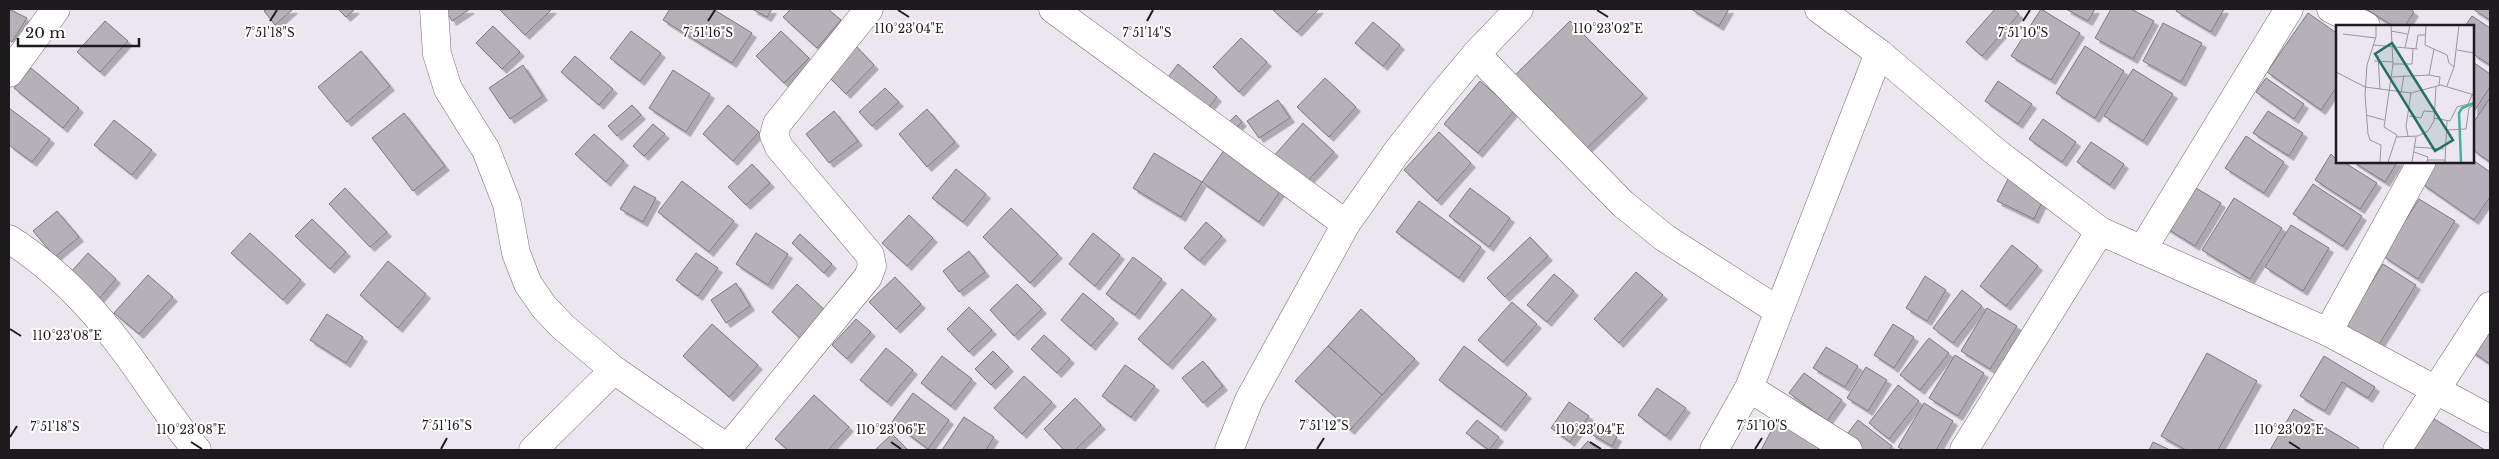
<svg xmlns="http://www.w3.org/2000/svg" width="2499" height="459" font-family="'Libre Baskerville',serif">
<style>
.building{fill:#b6b0b9;stroke:#7d7881;filter:url(#shadow)}
.lines{fill:none;stroke-linecap:round;stroke-linejoin:round}
.minor-casing{stroke:#716b74;stroke-width:29}
.minor{stroke:#fff;stroke-width:28}
.ticks{fill:none;stroke:#1d1b1e;stroke-width:2}
.inset-river{fill:none;stroke:#42aea4;stroke-width:2.5}
.inset-road{fill:none;stroke:#99959c;stroke-width:1}
.view{fill:#277069;fill-opacity:0.15;stroke:#277069;stroke-width:2.5}
.inset-edge{fill:none;stroke:#1d1b1e;stroke-width:2.5}
.ticks-label{font-size:12px;text-anchor:middle;fill:#1d1b1e;stroke:#fff;stroke-width:4;stroke-linejoin:round;paint-order:stroke}
</style>
<defs>
<filter id="shadow"><feDropShadow dx="4.5" dy="4.5" stdDeviation="0" flood-color="#0004"/></filter>
</defs>
<rect width="100%" height="100%" fill="#ece6f0"/>
<g class="building">
<polygon points="9,9 27,18 12,42 9,40"/>
<polygon points="267,9 293,9 275,25 264,11"/>
<polygon points="338,9 355,9 346,17"/>
<polygon points="445,9 470,9 452,21"/>
<polygon points="499,9 552,9 525,35"/>
<polygon points="670,9 713,9 752,33 732,63 663,20"/>
<polygon points="752,9 772,9 767,17"/>
<polygon points="791,9 828,9 841,20 817,48 783,17"/>
<polygon points="1272,9 1319,9 1297,32"/>
<polygon points="1691,9 1729,9 1719,26"/>
<polygon points="1995,9 2013,9 2019,14 1982,56 1966,42"/>
<polygon points="2041,9 2080,33 2051,80 2011,56"/>
<polygon points="2066,9 2095,9 2088,21"/>
<polygon points="2111,9 2131,9 2154,21 2133,59 2095,38"/>
<polygon points="2177,9 2224,9 2211,32 2176,11"/>
<polygon points="2366,9 2410,9 2414,12 2405,26 2393,26"/>
<polygon points="2473,9 2490,9 2490,20"/>
<polygon points="2308,13 2338,34 2338,85 2321,110 2267,72"/>
<polygon points="2472,16 2490,28 2490,65 2473,54 2473,26 2465,26"/>
<polygon points="105,21 128,41 100,72 77,52"/>
<polygon points="1570,21 1643,94 1581,154 1509,81"/>
<polygon points="1373,22 1400,45 1383,66 1355,43"/>
<polygon points="2163,23 2202,43 2181,82 2143,61"/>
<polygon points="493,26 520,52 502,69 476,43"/>
<polygon points="631,31 661,53 640,81 610,58"/>
<polygon points="781,31 809,58 784,83 756,56"/>
<polygon points="1241,38 1267,62 1239,92 1213,67"/>
<polygon points="850,40 874,65 846,94 821,69"/>
<polygon points="2085,46 2124,71 2095,118 2056,93"/>
<polygon points="361,51 390,86 347,122 318,87"/>
<polygon points="575,56 613,89 599,105 561,72"/>
<polygon points="2473,62 2490,74 2490,87 2473,113"/>
<polygon points="1178,64 1217,97 1204,113 1165,81"/>
<polygon points="523,65 543,96 510,119 489,88"/>
<polygon points="31,68 79,108 63,128 14,88"/>
<polygon points="2133,69 2173,94 2143,141 2104,116"/>
<polygon points="673,70 710,94 686,132 649,108"/>
<polygon points="1325,78 1356,107 1329,137 1297,107"/>
<polygon points="2266,78 2304,104 2294,119 2256,92"/>
<polygon points="1480,81 1514,111 1478,153 1444,124"/>
<polygon points="1998,81 2032,104 2018,124 1985,101"/>
<polygon points="885,88 899,102 872,126 859,112"/>
<polygon points="2490,98 2490,162 2473,150 2473,123"/>
<polygon points="1278,100 1290,118 1259,138 1247,121"/>
<polygon points="632,105 641,115 617,136 608,126"/>
<polygon points="728,105 759,132 733,161 703,134"/>
<polygon points="9,108 50,139 32,162 9,145"/>
<polygon points="927,109 955,142 927,167 899,134"/>
<polygon points="834,111 858,141 829,163 806,134"/>
<polygon points="2268,111 2303,133 2289,156 2253,133"/>
<polygon points="404,113 445,166 413,191 372,138"/>
<polygon points="1236,115 1242,122 1228,135 1222,129"/>
<polygon points="2043,119 2076,142 2062,162 2029,139"/>
<polygon points="114,120 152,150 132,175 94,145"/>
<polygon points="1303,123 1334,152 1304,185 1273,157"/>
<polygon points="653,124 665,134 644,156 633,146"/>
<polygon points="1439,132 1471,163 1437,201 1404,170"/>
<polygon points="594,134 624,161 606,182 575,154"/>
<polygon points="2246,136 2284,162 2264,193 2225,168"/>
<polygon points="2091,142 2124,164 2110,185 2077,162"/>
<polygon points="1227,146 1284,186 1259,222 1202,182"/>
<polygon points="1154,153 1202,182 1181,217 1133,188"/>
<polygon points="2331,154 2338,161 2342,161 2377,183 2360,209 2315,180"/>
<polygon points="2473,160 2490,172 2490,197 2474,220 2421,183 2436,161"/>
<polygon points="2352,161 2398,161 2385,182"/>
<polygon points="752,164 770,183 746,205 728,187"/>
<polygon points="956,169 986,194 963,222 932,198"/>
<polygon points="2009,177 2045,196 2034,219 1997,201"/>
<polygon points="682,181 734,221 709,252 658,212"/>
<polygon points="2186,182 2221,203 2195,246 2160,224"/>
<polygon points="2313,184 2362,216 2343,246 2293,214"/>
<polygon points="634,186 656,198 643,222 620,209"/>
<polygon points="345,188 387,232 370,247 329,204"/>
<polygon points="1470,188 1510,218 1489,247 1449,216"/>
<polygon points="2234,198 2282,228 2250,279 2202,250"/>
<polygon points="2419,199 2455,221 2418,279 2383,256"/>
<polygon points="1419,201 1481,247 1459,278 1396,232"/>
<polygon points="1011,208 1058,254 1030,283 983,237"/>
<polygon points="57,211 79,237 55,257 33,231"/>
<polygon points="909,215 933,238 907,266 882,243"/>
<polygon points="312,219 346,252 330,269 295,236"/>
<polygon points="1206,222 1222,236 1200,261 1184,248"/>
<polygon points="2291,225 2329,248 2303,291 2265,267"/>
<polygon points="250,233 301,280 283,300 231,253"/>
<polygon points="756,233 788,254 768,285 736,264"/>
<polygon points="1093,233 1120,255 1095,286 1069,264"/>
<polygon points="800,234 832,264 824,273 792,243"/>
<polygon points="1530,237 1548,256 1505,297 1487,278"/>
<polygon points="2012,245 2038,266 2006,306 1980,286"/>
<polygon points="969,251 985,272 959,292 943,271"/>
<polygon points="88,253 116,279 97,301 69,274"/>
<polygon points="696,253 718,268 698,296 676,280"/>
<polygon points="1133,257 1162,279 1135,315 1106,294"/>
<polygon points="388,261 426,294 398,328 360,295"/>
<polygon points="2383,264 2416,285 2378,346 2345,326"/>
<polygon points="1636,272 1663,295 1619,343 1594,319"/>
<polygon points="1554,274 1574,291 1547,322 1527,305"/>
<polygon points="148,275 173,297 139,334 114,313"/>
<polygon points="1925,276 1946,290 1927,321 1906,308"/>
<polygon points="895,277 921,304 896,329 869,302"/>
<polygon points="736,283 750,306 726,323 711,300"/>
<polygon points="797,284 829,314 804,342 772,312"/>
<polygon points="1017,284 1042,309 1014,336 990,310"/>
<polygon points="1182,289 1212,315 1168,365 1138,339"/>
<polygon points="1962,290 1982,306 1953,343 1933,328"/>
<polygon points="1083,293 1114,319 1091,346 1061,320"/>
<polygon points="1512,302 1537,324 1503,362 1478,340"/>
<polygon points="969,307 992,330 969,352 947,329"/>
<polygon points="1987,308 2017,326 1990,369 1961,351"/>
<polygon points="1361,309 1415,359 1382,395 1328,346"/>
<polygon points="327,314 363,337 346,363 310,340"/>
<polygon points="856,319 871,332 847,359 832,345"/>
<polygon points="712,324 758,365 729,397 683,356"/>
<polygon points="1893,324 1914,337 1894,368 1874,355"/>
<polygon points="2482,328 2490,333 2490,364 2468,349"/>
<polygon points="1044,335 1070,359 1057,373 1031,349"/>
<polygon points="1929,338 1949,353 1920,390 1900,375"/>
<polygon points="1328,346 1382,395 1350,430 1295,381"/>
<polygon points="1464,346 1527,394 1501,427 1439,380"/>
<polygon points="1826,347 1858,366 1845,387 1813,368"/>
<polygon points="886,348 913,370 887,402 860,380"/>
<polygon points="993,351 1009,367 991,385 975,369"/>
<polygon points="2207,353 2257,381 2218,450 2186,450 2161,436"/>
<polygon points="1955,355 1984,373 1958,416 1929,398"/>
<polygon points="942,356 972,379 951,406 921,383"/>
<polygon points="2324,356 2375,387 2368,398 2342,382 2325,411 2300,396"/>
<polygon points="1203,361 1223,386 1203,403 1182,378"/>
<polygon points="1125,365 1155,386 1131,417 1102,396"/>
<polygon points="1866,367 1887,380 1868,411 1847,398"/>
<polygon points="1804,373 1842,400 1827,421 1789,393"/>
<polygon points="1024,376 1052,402 1022,434 994,408"/>
<polygon points="1898,385 1919,401 1889,439 1869,423"/>
<polygon points="1657,388 1686,408 1666,436 1638,415"/>
<polygon points="913,393 949,420 928,449 892,422"/>
<polygon points="814,395 849,427 828,450 788,450 775,439"/>
<polygon points="1075,398 1101,425 1075,450 1064,450 1044,429"/>
<polygon points="1569,402 1589,416 1570,442 1551,428"/>
<polygon points="1924,403 1953,421 1936,450 1904,450 1898,447"/>
<polygon points="2294,409 2359,448 2358,450 2270,450"/>
<polygon points="964,417 994,437 986,450 942,450"/>
<polygon points="2431,417 2485,450 2410,450"/>
<polygon points="1477,420 1499,437 1489,450 1466,433"/>
<polygon points="1858,420 1892,446 1889,450 1860,450 1844,438"/>
<polygon points="1776,422 1820,446 1818,450 1761,450"/>
<polygon points="1596,424 1617,437 1612,446 1591,434"/>
<polygon points="892,434 908,450 875,450"/>
<polygon points="1588,441 1599,450 1580,450"/>
<polygon points="2153,442 2170,450 2149,450"/>
</g>
<g class="lines">
<defs>
<g id="minor">
<polyline points="434,9 437,54 448,89 486,150 507,204 516,253 528,284 544,307 563,327 614,370 730,450"/>
<polyline points="1053,9 1346,224"/>
<polyline points="1819,9 1879,53 1997,153 2100,231 2328,332 2490,419"/>
<polyline points="2331,9 2366,26"/>
<polyline points="1476,54 1623,204 1665,238 1777,310"/>
<polyline points="9,73 56,9"/>
<path d="M9,239C52,266 90,305 121,346C147,380 169,418 197,450"/>
<polyline points="2142,250 2289,9"/>
<polyline points="2328,332 2422,161"/>
<polyline points="1749,388 1848,450"/>
<polyline points="728,448 868,277 872,266 870,255 779,147 774,135 777,124 869,9"/>
<polyline points="533,450 614,370"/>
<polyline points="1229,450 1249,400 1346,224 1396,153 1440,97 1476,54 1519,9"/>
<polyline points="1714,450 1749,388 1879,53"/>
<polyline points="1964,450 2100,231"/>
<polyline points="2397,450 2490,306"/>
</g>
</defs>
<use href="#minor" class="minor-casing"/>
<use href="#minor" class="minor"/>
</g>
<path class="ticks" d="M898,10L909,17M1597,10L1608,17M270,21L277,10M708,21L715,10M1147,21L1153,10M2023,21L2030,10M10,329L21,336M10,437L17,426M191,442L202,449M891,442L901,449M1590,442L1601,449M2289,442L2300,449M441,449L447,438M1317,449L1324,438M1755,449L1762,438"/>
<g transform="translate(2336 25)">
<rect width="138" height="138" fill="#ece6f0"/>
<path class="inset-river" d="M125,137L123,88L126,83L138,78"/>
<path class="inset-road" d="M40,0V12L31,40L29,70L32,109L34,115L45,120L44,137M90,0L89,20L111,30L113,38L118,42M55,6L71,9M7,9L40,13M37,20L82,24M69,23L74,0M80,23L82,10H89M121,25L138,28M42,30L44,64M38,36L57,37M57,39H76L77,23M0,47L29,62L75,68L105,60L138,70M93,50L98,24M56,52L93,50L104,52L103,60M111,61L118,42L123,0M65,68L68,50M30,90L48,95M73,91L85,93L88,86L99,87M98,93L114,96L121,82L132,79L136,70M112,105L130,104L133,83L138,80M72,111L70,101L75,68M61,112L82,111L92,106L98,96L100,62M78,122L108,124M78,127L92,132L91,137M92,135H109M52,137L61,110L48,102L57,39L55,0M76,137L80,112M109,137L111,96"/>
<path class="view" d="M56,18L117,115L99,126L39,29Z"/>
<rect width="138" height="138" class="inset-edge"/>
</g>
<g class="ticks-label">
<text x="909" y="33">110°23'04"E</text>
<text x="1608" y="33">110°23'02"E</text>
<text x="270" y="37">7°51'18"S</text>
<text x="708" y="37">7°51'16"S</text>
<text x="1147" y="37">7°51'14"S</text>
<text x="2023" y="37">7°51'10"S</text>
<text x="67" y="340">110°23'08"E</text>
<text x="447" y="430">7°51'16"S</text>
<text x="1324" y="430">7°51'12"S</text>
<text x="1762" y="430">7°51'10"S</text>
<text x="55" y="431">7°51'18"S</text>
<text x="191" y="434">110°23'08"E</text>
<text x="891" y="434">110°23'06"E</text>
<text x="1590" y="434">110°23'04"E</text>
<text x="2289" y="434">110°23'02"E</text>
</g>
<rect width="2499" height="459" fill="none" stroke="#1d1b1e" stroke-width="20"/>
<path d="M18 38v8h121v-8" fill="none" stroke="#1d1b1e" stroke-width="2.5"/>
<text x="25" y="38" font-size="15" fill="#1d1b1e" stroke="#ffffff" stroke-width="4" paint-order="stroke">20 m</text>
</svg>
